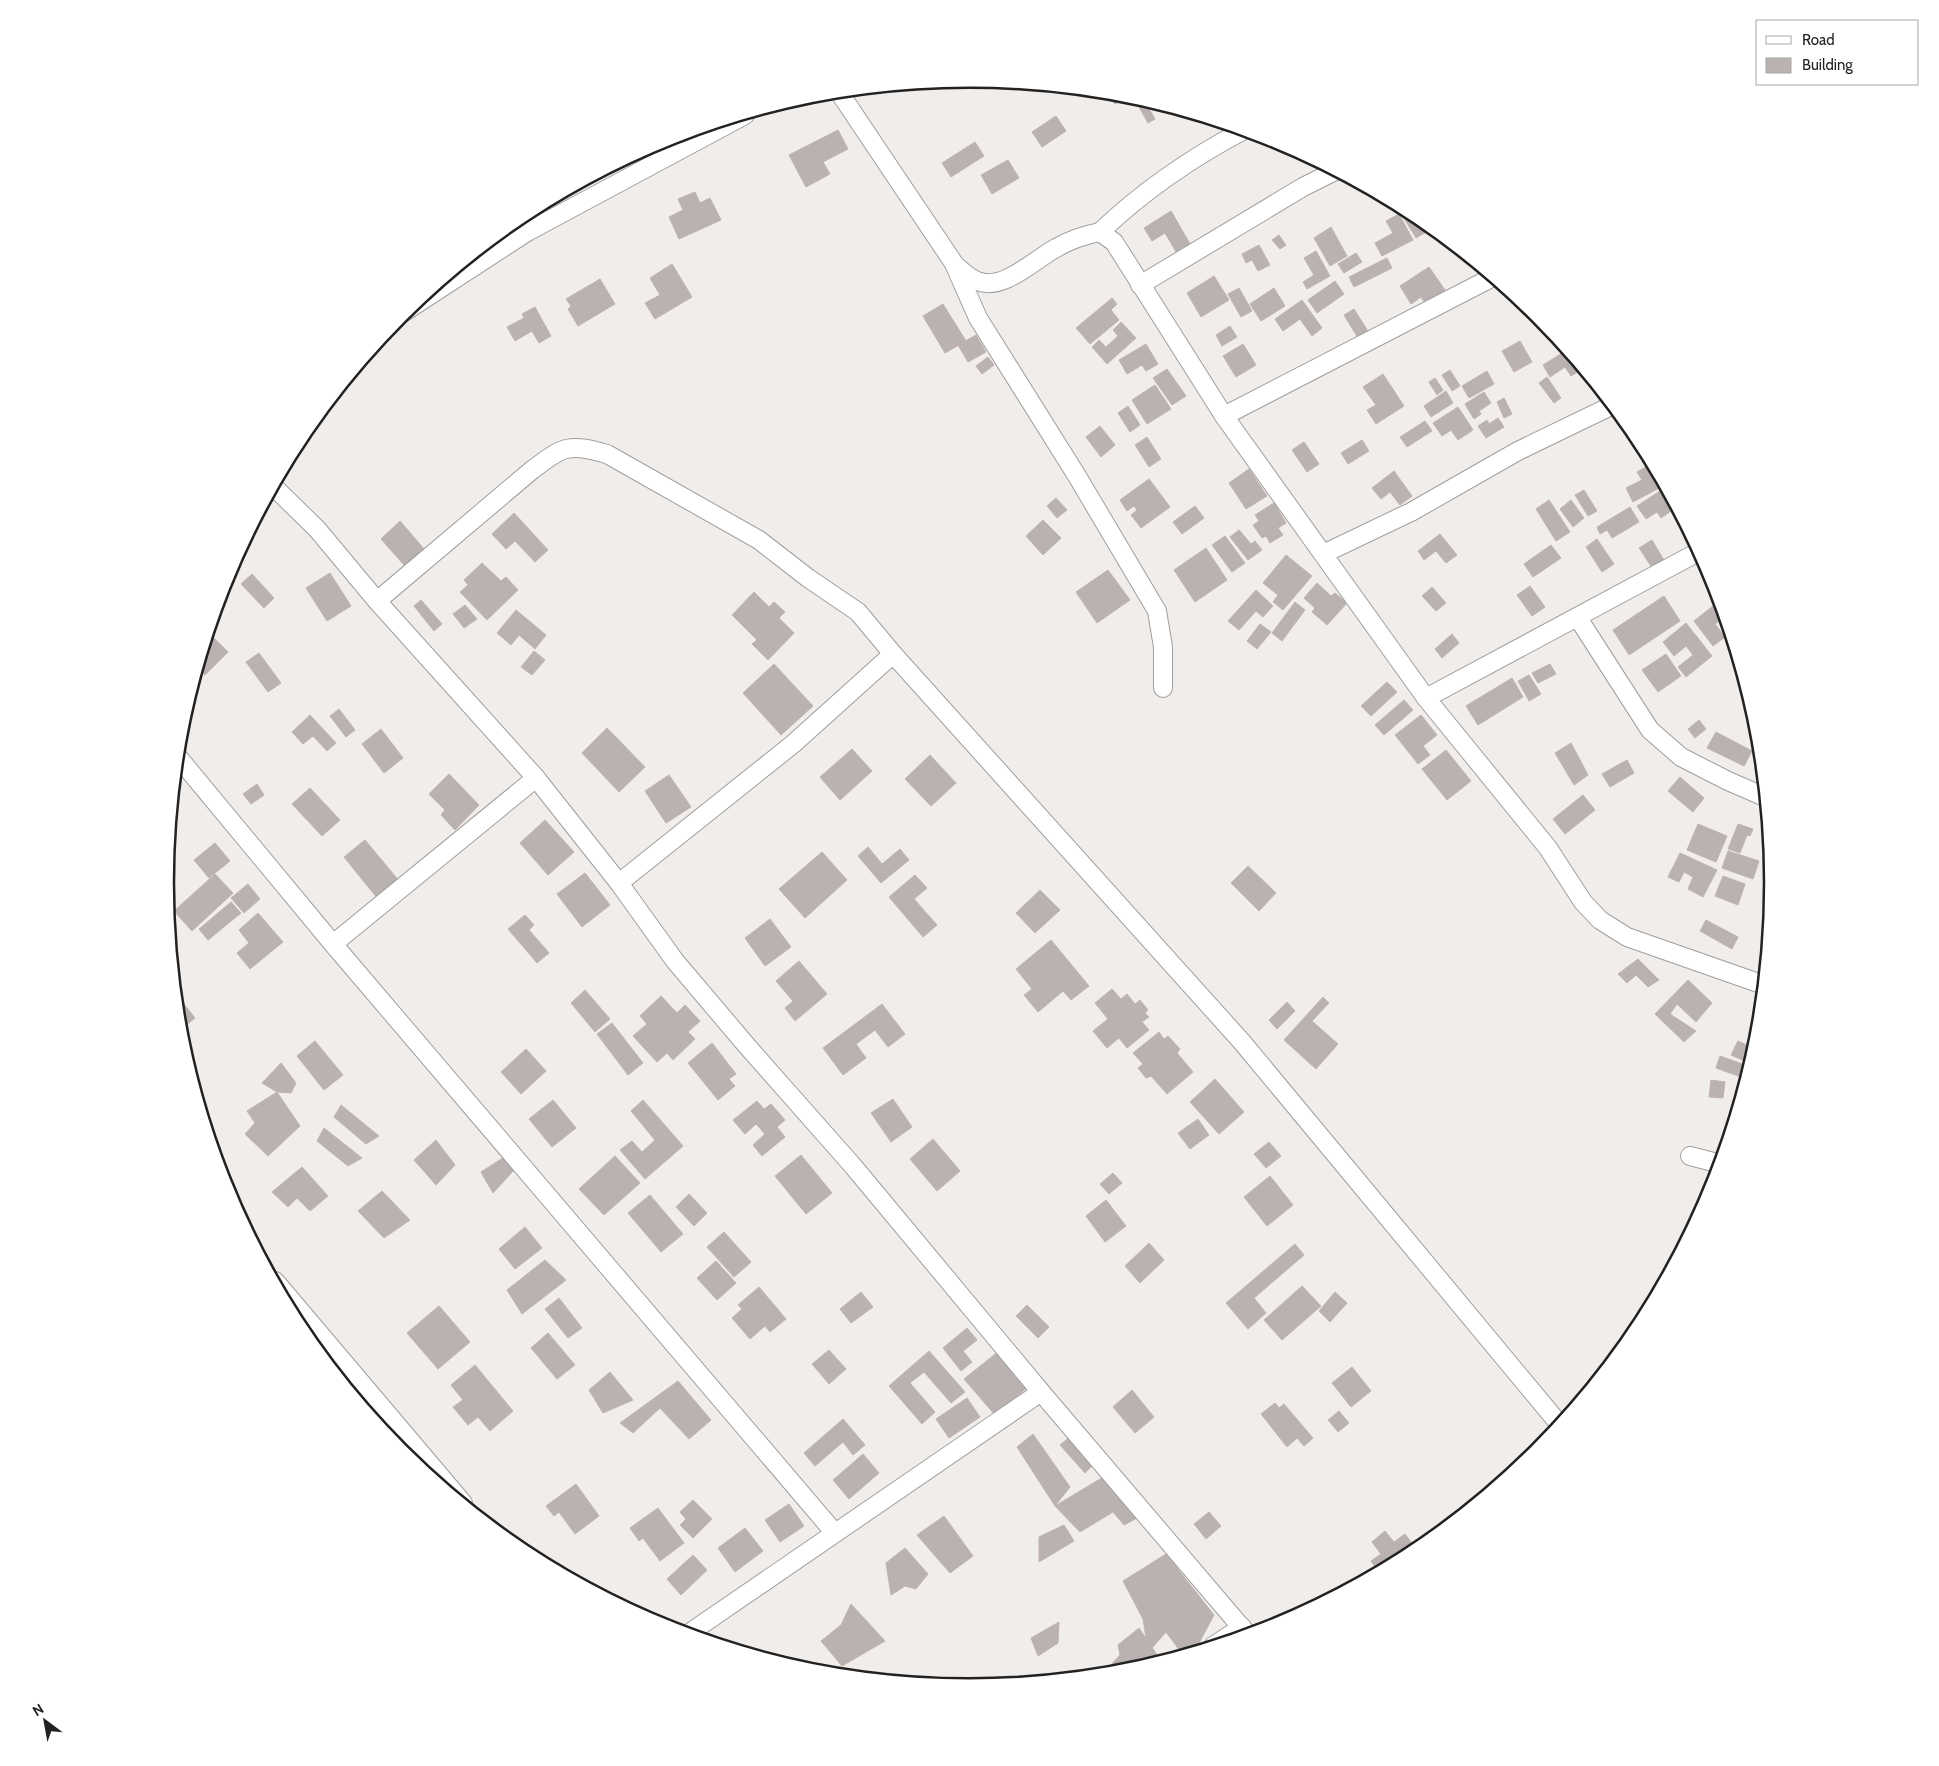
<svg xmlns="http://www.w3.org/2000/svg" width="1939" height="1766" font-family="Cabin,sans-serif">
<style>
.building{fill:#bab2b0;stroke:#c1b3ae}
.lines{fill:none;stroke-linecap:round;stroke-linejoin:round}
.minor-casing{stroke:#9f9f9f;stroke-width:20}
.minor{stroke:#fff;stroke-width:18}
.rim{fill:none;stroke:#222;stroke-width:2.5}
</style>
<rect width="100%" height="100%" fill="#f1edea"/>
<g class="building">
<polygon points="1108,93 1127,94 1131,96 1115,104"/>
<polygon points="1133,96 1144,100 1155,119 1148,123"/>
<polygon points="1056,116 1066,131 1042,147 1032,132"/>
<polygon points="838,130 848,149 823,162 830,174 806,187 789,155"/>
<polygon points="975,142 984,156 951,177 942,163"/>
<polygon points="1008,160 1019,178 992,194 981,175"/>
<polygon points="695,192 700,203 710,198 721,220 679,239 669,217 683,210 678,199"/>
<polygon points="1407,209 1417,214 1433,228 1416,238 1401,213"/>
<polygon points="1171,211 1193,249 1179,257 1165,233 1152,241 1144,228"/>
<polygon points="1399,214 1413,240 1382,256 1375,243 1393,233 1386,221"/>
<polygon points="1331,227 1347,256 1330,266 1314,238"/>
<polygon points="1279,235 1286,245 1280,249 1272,240"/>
<polygon points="1259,245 1270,265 1258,271 1252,260 1246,263 1242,254"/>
<polygon points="1316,251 1330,276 1307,289 1303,282 1314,275 1304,258"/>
<polygon points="1356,253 1362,262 1344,273 1338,264"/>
<polygon points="1387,258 1392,268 1354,287 1349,277"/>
<polygon points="672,264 692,297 655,319 645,303 660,295 650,278"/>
<polygon points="1429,267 1445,290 1425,303 1421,297 1411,304 1400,286"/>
<polygon points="1214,276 1229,300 1201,317 1187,293"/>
<polygon points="600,279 615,304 578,326 568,309 571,306 566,299"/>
<polygon points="1335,281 1344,294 1317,313 1308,300"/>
<polygon points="1239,288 1252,311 1241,317 1228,294"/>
<polygon points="1274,288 1285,306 1261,321 1250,304"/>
<polygon points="1112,298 1117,304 1111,310 1119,320 1090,344 1076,328"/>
<polygon points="1302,300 1322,328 1312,336 1300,319 1283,331 1275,319"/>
<polygon points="943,304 966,341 945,353 923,316"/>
<polygon points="535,307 551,336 539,343 532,331 515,341 507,327 524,318 522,314"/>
<polygon points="1354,309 1371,336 1361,343 1344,315"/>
<polygon points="1121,322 1136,338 1107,364 1092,347 1099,340 1106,347 1118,336 1113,330"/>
<polygon points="1230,326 1237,337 1222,346 1216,335"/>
<polygon points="976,335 986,352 968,362 958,345"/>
<polygon points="1520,341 1532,362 1514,372 1502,351"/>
<polygon points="1146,344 1158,364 1146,371 1142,365 1127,374 1119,360"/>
<polygon points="1243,344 1256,365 1236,377 1223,356"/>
<polygon points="1567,350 1583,369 1571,376 1565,367 1550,377 1543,365"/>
<polygon points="988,357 994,365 982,374 976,366"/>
<polygon points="1167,369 1186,396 1172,405 1153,378"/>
<polygon points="1450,370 1460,386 1452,391 1442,375"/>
<polygon points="1487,371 1494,384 1469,398 1462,386"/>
<polygon points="1383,374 1404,406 1376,424 1367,410 1376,405 1363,387"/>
<polygon points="1547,377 1561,398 1554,403 1539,383"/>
<polygon points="1435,378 1443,390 1437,395 1429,382"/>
<polygon points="1155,385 1171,409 1147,424 1132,400"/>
<polygon points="1446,391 1453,403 1431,417 1424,406"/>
<polygon points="1484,392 1491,403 1479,411 1481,414 1474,419 1465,404"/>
<polygon points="1504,398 1512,414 1504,418 1497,402"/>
<polygon points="1128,406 1140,425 1130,432 1118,413"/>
<polygon points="1458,407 1473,430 1458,440 1451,430 1442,436 1433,423"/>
<polygon points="1498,418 1504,427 1486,438 1478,426 1487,420 1489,424"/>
<polygon points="1425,421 1432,431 1407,447 1400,437"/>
<polygon points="1100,426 1115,445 1101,457 1086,437"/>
<polygon points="1147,437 1161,459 1149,467 1135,445"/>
<polygon points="1362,440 1369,451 1348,464 1341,453"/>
<polygon points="1304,442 1319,464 1307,472 1292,450"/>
<polygon points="1649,465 1661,487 1633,502 1626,488 1642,480 1637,472"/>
<polygon points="1249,469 1267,496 1246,509 1229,483"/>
<polygon points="1394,471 1412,496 1400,505 1390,492 1381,499 1372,488"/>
<polygon points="1149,479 1170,507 1141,528 1131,515 1137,510 1134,506 1127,511 1120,500"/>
<polygon points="1584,490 1597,511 1588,516 1575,495"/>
<polygon points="1660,491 1663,495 1668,492 1674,504 1669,507 1671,511 1661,518 1657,512 1646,519 1637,506"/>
<polygon points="1056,498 1067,510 1057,518 1047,506"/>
<polygon points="1549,500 1570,532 1556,541 1536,509"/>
<polygon points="1571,500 1584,518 1573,527 1560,509"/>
<polygon points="1274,503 1286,523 1278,528 1283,535 1270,543 1266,536 1262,538 1253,525 1259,521 1255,515"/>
<polygon points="1195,506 1204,518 1182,534 1173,522"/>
<polygon points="1630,507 1639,522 1612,538 1607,530 1600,534 1597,527"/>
<polygon points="514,513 548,550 535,562 515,541 506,549 492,534"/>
<polygon points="1043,520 1061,538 1043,555 1026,536"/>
<polygon points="400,521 431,557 412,574 381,539"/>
<polygon points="1239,530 1251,544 1255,541 1262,550 1248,560 1230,537"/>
<polygon points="1440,534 1457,555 1446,563 1436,551 1424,560 1418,551"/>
<polygon points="1225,536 1245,563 1232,572 1212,545"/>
<polygon points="1597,539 1614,564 1602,572 1586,547"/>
<polygon points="1652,540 1665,562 1653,569 1639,548"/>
<polygon points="1551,545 1561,558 1533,577 1524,564"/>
<polygon points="1206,548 1227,580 1195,602 1174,570"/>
<polygon points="1286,555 1312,576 1283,610 1273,602 1278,595 1263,583"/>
<polygon points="482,563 501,581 506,577 518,590 487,620 460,592 468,585 464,580"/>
<polygon points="1108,570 1130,600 1097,623 1076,592"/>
<polygon points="330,573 351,606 327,621 306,588"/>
<polygon points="252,574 274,598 264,608 241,584"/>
<polygon points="1317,583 1331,596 1335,593 1347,603 1327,625 1312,612 1315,608 1304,598"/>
<polygon points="1530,586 1545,607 1532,616 1517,595"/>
<polygon points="1432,587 1446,603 1436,611 1422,596"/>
<polygon points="1256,590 1273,606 1263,617 1256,611 1239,630 1228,621"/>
<polygon points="754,592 769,607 774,602 785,612 779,618 794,633 768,660 752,644 757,640 732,615"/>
<polygon points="1664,596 1680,621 1629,655 1613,630"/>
<polygon points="421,600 442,624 434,631 414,606"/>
<polygon points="1295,602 1305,610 1282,641 1272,633"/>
<polygon points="465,605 477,619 464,628 453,614"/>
<polygon points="1713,606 1723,618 1715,624 1725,637 1713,646 1694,621"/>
<polygon points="516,610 546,635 535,649 519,635 511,645 497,633"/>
<polygon points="1686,623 1712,656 1686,677 1678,667 1693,655 1686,646 1674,656 1663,642"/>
<polygon points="1260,624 1271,632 1257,649 1247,641"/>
<polygon points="209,633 228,652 205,675 198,668"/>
<polygon points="1452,634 1459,643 1442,658 1435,649"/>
<polygon points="534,651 545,660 532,675 521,667"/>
<polygon points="259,653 281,683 268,692 246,662"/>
<polygon points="1666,654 1681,676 1658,692 1642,670"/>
<polygon points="774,664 813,706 781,735 743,693"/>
<polygon points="1550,664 1556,674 1538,683 1532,673"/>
<polygon points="1529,675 1541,694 1529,701 1518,681"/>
<polygon points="1512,678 1523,697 1478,725 1466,706"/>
<polygon points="1387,682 1397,692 1371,716 1361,706"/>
<polygon points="1404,700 1413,710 1384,735 1375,725"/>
<polygon points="339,709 355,730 346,737 330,716"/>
<polygon points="310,715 336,743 327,751 313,736 303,744 292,732"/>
<polygon points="1421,715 1437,735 1423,746 1430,755 1418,764 1395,735"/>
<polygon points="1699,720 1706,729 1695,738 1688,729"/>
<polygon points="607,728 645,767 619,792 582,753"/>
<polygon points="381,729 403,758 384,773 362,744"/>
<polygon points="1716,732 1752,751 1744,766 1707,748"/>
<polygon points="1571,743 1588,775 1574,785 1555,753"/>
<polygon points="852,749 872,771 840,800 820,777"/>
<polygon points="1446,750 1471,781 1447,800 1422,769"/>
<polygon points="930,755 956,783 931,806 905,779"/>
<polygon points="1627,760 1634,773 1610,787 1602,774"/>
<polygon points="449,774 479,805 455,830 441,815 445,810 429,794"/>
<polygon points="669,775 691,807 666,823 645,791"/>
<polygon points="1680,777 1704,798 1693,812 1668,791"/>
<polygon points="257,784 264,795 251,804 243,794"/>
<polygon points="310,788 340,820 322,836 292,804"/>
<polygon points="1583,795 1595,810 1565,834 1553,819"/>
<polygon points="545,820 574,852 548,875 520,843"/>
<polygon points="1698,824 1727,836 1716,862 1687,850"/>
<polygon points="1738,824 1753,829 1750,836 1747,835 1740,853 1728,849"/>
<polygon points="365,840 400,882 378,899 344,857"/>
<polygon points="215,843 230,861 209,878 194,860"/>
<polygon points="868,847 882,864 900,849 909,860 881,883 858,856"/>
<polygon points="1728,851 1759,861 1753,879 1722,868"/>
<polygon points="822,852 847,880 805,918 779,889"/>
<polygon points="1680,853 1717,870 1703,897 1688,889 1693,877 1684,872 1679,882 1668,877"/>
<polygon points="1248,866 1276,893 1259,911 1231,883"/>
<polygon points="585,873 610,905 582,927 557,894"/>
<polygon points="215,874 233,893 192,931 174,911"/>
<polygon points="915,875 927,888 914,899 937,925 923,937 889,897"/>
<polygon points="1723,876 1745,884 1738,905 1715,896"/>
<polygon points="248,884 260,899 244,913 231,898"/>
<polygon points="1040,890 1060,910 1035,933 1016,913"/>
<polygon points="231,902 241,913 208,940 199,929"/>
<polygon points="258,913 283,942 250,969 237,953 249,943 239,930"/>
<polygon points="525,915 534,925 529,930 549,953 537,963 508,929"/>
<polygon points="770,919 791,947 765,966 745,938"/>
<polygon points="1706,920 1738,937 1732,949 1700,931"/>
<polygon points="1051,940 1089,986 1071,1000 1063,991 1038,1012 1024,995 1032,989 1016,969"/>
<polygon points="1638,959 1659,980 1648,987 1636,975 1627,983 1618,974"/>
<polygon points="799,961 827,994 795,1021 785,1008 793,1001 776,981"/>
<polygon points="1688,980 1712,1003 1696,1022 1677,1004 1670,1014 1696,1031 1684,1042 1655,1014"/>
<polygon points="1112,989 1121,999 1127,994 1135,1004 1140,1000 1148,1010 1145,1013 1149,1017 1142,1022 1149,1030 1127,1048 1119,1038 1107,1048 1093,1031 1108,1019 1095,1003"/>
<polygon points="585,990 610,1019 595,1032 571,1003"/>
<polygon points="176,994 195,1018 180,1030"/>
<polygon points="661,996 677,1013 685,1005 700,1021 688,1032 695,1039 673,1060 667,1053 657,1062 633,1036 647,1024 640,1016"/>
<polygon points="1323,997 1329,1003 1312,1021 1338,1044 1316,1069 1284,1040"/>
<polygon points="1287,1002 1295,1011 1277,1029 1269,1020"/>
<polygon points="882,1004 905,1034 888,1047 875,1030 856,1044 866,1058 843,1075 823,1048"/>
<polygon points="612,1023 643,1063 628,1075 597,1034"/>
<polygon points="1159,1032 1164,1039 1168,1036 1180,1049 1177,1053 1193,1072 1167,1094 1151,1076 1146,1078 1138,1068 1143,1064 1133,1053"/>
<polygon points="315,1041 343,1075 324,1090 297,1056"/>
<polygon points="1738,1041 1753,1048 1747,1062 1731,1055"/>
<polygon points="712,1043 736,1074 729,1079 735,1086 718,1100 688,1063"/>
<polygon points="526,1049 546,1071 521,1094 501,1072"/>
<polygon points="1720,1056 1748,1066 1744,1078 1716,1068"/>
<polygon points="281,1063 296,1083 291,1093 277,1092 262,1083"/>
<polygon points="1215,1079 1244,1112 1219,1134 1190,1102"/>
<polygon points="1711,1080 1725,1082 1723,1098 1709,1097"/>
<polygon points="277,1092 300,1126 268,1156 245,1134 255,1123 247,1111"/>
<polygon points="893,1099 912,1127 891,1142 871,1113"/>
<polygon points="553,1100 576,1128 552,1147 529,1119"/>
<polygon points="643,1100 683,1146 645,1179 620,1150 632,1141 642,1152 655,1140 631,1111"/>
<polygon points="757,1101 764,1109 771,1104 785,1120 777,1127 785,1137 762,1156 753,1145 765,1134 756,1124 745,1134 733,1120"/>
<polygon points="341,1105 379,1136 366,1144 334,1117"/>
<polygon points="1198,1119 1209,1135 1190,1149 1178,1133"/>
<polygon points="324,1128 362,1158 348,1166 317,1141"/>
<polygon points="933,1139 960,1171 937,1191 910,1159"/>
<polygon points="436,1140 455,1165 436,1185 414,1160"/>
<polygon points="1269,1142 1281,1156 1266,1168 1254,1154"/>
<polygon points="801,1155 832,1193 806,1214 775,1176"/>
<polygon points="506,1156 516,1168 493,1193 481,1172"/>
<polygon points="615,1156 640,1183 604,1215 579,1189"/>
<polygon points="302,1167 328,1196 310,1211 297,1198 288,1207 272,1192"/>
<polygon points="1113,1173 1122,1183 1109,1194 1100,1184"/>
<polygon points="1270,1176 1293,1205 1267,1226 1244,1197"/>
<polygon points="382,1191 410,1220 384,1238 358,1211"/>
<polygon points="689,1194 707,1213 694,1226 676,1207"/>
<polygon points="650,1195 683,1234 661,1252 628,1213"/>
<polygon points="1106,1200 1126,1226 1105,1242 1086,1216"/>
<polygon points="525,1227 542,1248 515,1269 499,1249"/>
<polygon points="724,1232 751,1262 734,1277 707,1247"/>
<polygon points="1149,1243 1164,1260 1140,1283 1125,1266"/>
<polygon points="1295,1244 1304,1255 1254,1298 1266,1313 1248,1329 1226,1303"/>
<polygon points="545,1260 566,1280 522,1314 507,1290"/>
<polygon points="716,1261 736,1283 717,1300 697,1278"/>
<polygon points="1302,1286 1321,1306 1282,1340 1264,1320"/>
<polygon points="759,1287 786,1319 770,1332 765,1326 750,1339 732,1318 742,1309 738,1305"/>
<polygon points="861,1292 873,1307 851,1323 840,1309"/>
<polygon points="1335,1292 1347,1303 1330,1322 1319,1311"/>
<polygon points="559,1298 582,1328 568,1338 545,1309"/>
<polygon points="1027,1305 1049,1327 1038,1338 1016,1316"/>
<polygon points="439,1306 470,1342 438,1369 407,1333"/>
<polygon points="967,1328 977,1340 963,1351 972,1362 961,1371 943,1348"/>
<polygon points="548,1333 575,1365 557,1379 531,1348"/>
<polygon points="829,1350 846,1369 829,1384 812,1364"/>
<polygon points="929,1351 965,1392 951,1403 924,1372 910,1383 935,1412 922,1424 889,1386"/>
<polygon points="999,1351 1029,1386 995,1415 964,1379"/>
<polygon points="475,1365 513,1411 490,1431 478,1417 468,1425 453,1407 463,1400 451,1385"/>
<polygon points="1352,1367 1371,1391 1351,1407 1332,1383"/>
<polygon points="610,1372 633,1400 603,1413 589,1390"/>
<polygon points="678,1381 711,1420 689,1439 660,1408 633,1433 620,1423"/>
<polygon points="1132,1390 1154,1417 1135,1433 1113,1407"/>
<polygon points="967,1398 980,1417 949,1438 936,1419"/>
<polygon points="1275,1403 1279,1408 1284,1404 1313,1438 1304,1446 1297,1438 1287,1447 1261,1414"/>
<polygon points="1339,1411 1349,1423 1338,1432 1328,1420"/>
<polygon points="843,1419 865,1445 853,1455 843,1442 815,1466 804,1453"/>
<polygon points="1033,1434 1070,1487 1055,1506 1017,1447"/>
<polygon points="1071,1436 1094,1464 1085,1473 1060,1445"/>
<polygon points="863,1454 879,1473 849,1499 833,1480"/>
<polygon points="1105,1476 1139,1517 1124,1525 1113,1512 1080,1532 1055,1506"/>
<polygon points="576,1484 599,1516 575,1534 559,1512 554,1516 546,1506"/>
<polygon points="693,1500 712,1519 693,1538 680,1525 686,1519 680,1512"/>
<polygon points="789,1504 804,1526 780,1542 765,1520"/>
<polygon points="658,1508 684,1543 660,1561 643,1538 639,1541 630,1528"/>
<polygon points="1209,1512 1221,1526 1206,1539 1194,1524"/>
<polygon points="944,1516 973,1556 950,1573 917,1535"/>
<polygon points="1064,1525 1074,1541 1039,1562 1039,1537"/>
<polygon points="745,1528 763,1551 735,1572 718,1548"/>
<polygon points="1385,1531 1394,1542 1405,1534 1418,1551 1379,1572 1371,1561 1381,1554 1372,1542"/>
<polygon points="905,1548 928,1574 916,1589 905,1586 891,1595 886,1563"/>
<polygon points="1166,1554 1214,1615 1199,1643 1190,1653 1183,1655 1166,1632 1152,1648 1146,1638 1143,1619 1123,1581"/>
<polygon points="693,1555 707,1570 681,1595 667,1579"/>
<polygon points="851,1604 885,1641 842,1666 821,1641 841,1625"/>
<polygon points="1059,1622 1058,1643 1038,1656 1031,1638"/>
<polygon points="1139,1628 1161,1661 1126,1672 1115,1673 1109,1667 1120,1655 1118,1645"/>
</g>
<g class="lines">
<defs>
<g id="minor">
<path d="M839,92L955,265C961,270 969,278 977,281C1003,292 1035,259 1056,248C1070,240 1084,235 1100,232L1114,242L1224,416L1426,698L1548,848L1583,902L1600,920L1627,937L1764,985"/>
<path d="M1100,232C1143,191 1191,158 1244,130"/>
<polyline points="955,266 978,318 1077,476 1157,611 1163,647 1163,688"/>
<polyline points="1140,285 1303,187 1335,171"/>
<polyline points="401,314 527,232 745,115"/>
<polyline points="1224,416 1493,277"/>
<polyline points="274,487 317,529 377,601 536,778 619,883 675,961 747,1046 853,1166 1041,1392 1248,1635"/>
<polyline points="1323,554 1411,512 1518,451 1613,405"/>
<path d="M377,601L532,470C564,446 568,443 607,454L759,540L808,578L858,612L893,654L1242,1042L1560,1425"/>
<polyline points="1578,618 1650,730 1681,757 1728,781 1765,797"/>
<polyline points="1426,698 1700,551"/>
<polyline points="178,757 333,944 834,1532"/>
<polyline points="619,883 793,744 893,654"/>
<polyline points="333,944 536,778"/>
<polyline points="1690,1156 1721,1164"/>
<polyline points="275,1281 463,1503"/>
<polyline points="688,1634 1041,1392"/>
<polyline points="1213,1646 1242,1627"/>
</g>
</defs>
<use href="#minor" class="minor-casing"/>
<use href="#minor" class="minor"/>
</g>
<path d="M0 0H1939V1766H0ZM174 883a795 795 0 1 1 1590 0a795 795 0 1 1-1590 0Z" fill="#fff" fill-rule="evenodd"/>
<path class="rim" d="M174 883a795 795 0 1 1 1590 0a795 795 0 1 1-1590 0Z"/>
<rect x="1756" y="20" width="162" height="65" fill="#ffffff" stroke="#a7a7a7"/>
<rect x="1766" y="36" width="25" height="8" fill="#ffffff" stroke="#a7a7a7"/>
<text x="1802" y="45" font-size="15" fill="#222222">Road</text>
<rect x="1766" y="58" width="25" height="15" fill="#bab2b0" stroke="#a7a7a7"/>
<text x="1802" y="70" font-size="15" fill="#222222">Building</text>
<g transform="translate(45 1721) rotate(328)" stroke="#ffffff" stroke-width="4" paint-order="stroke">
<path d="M0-4L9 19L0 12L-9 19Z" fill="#222222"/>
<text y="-8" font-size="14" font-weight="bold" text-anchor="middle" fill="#222222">N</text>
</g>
</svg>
